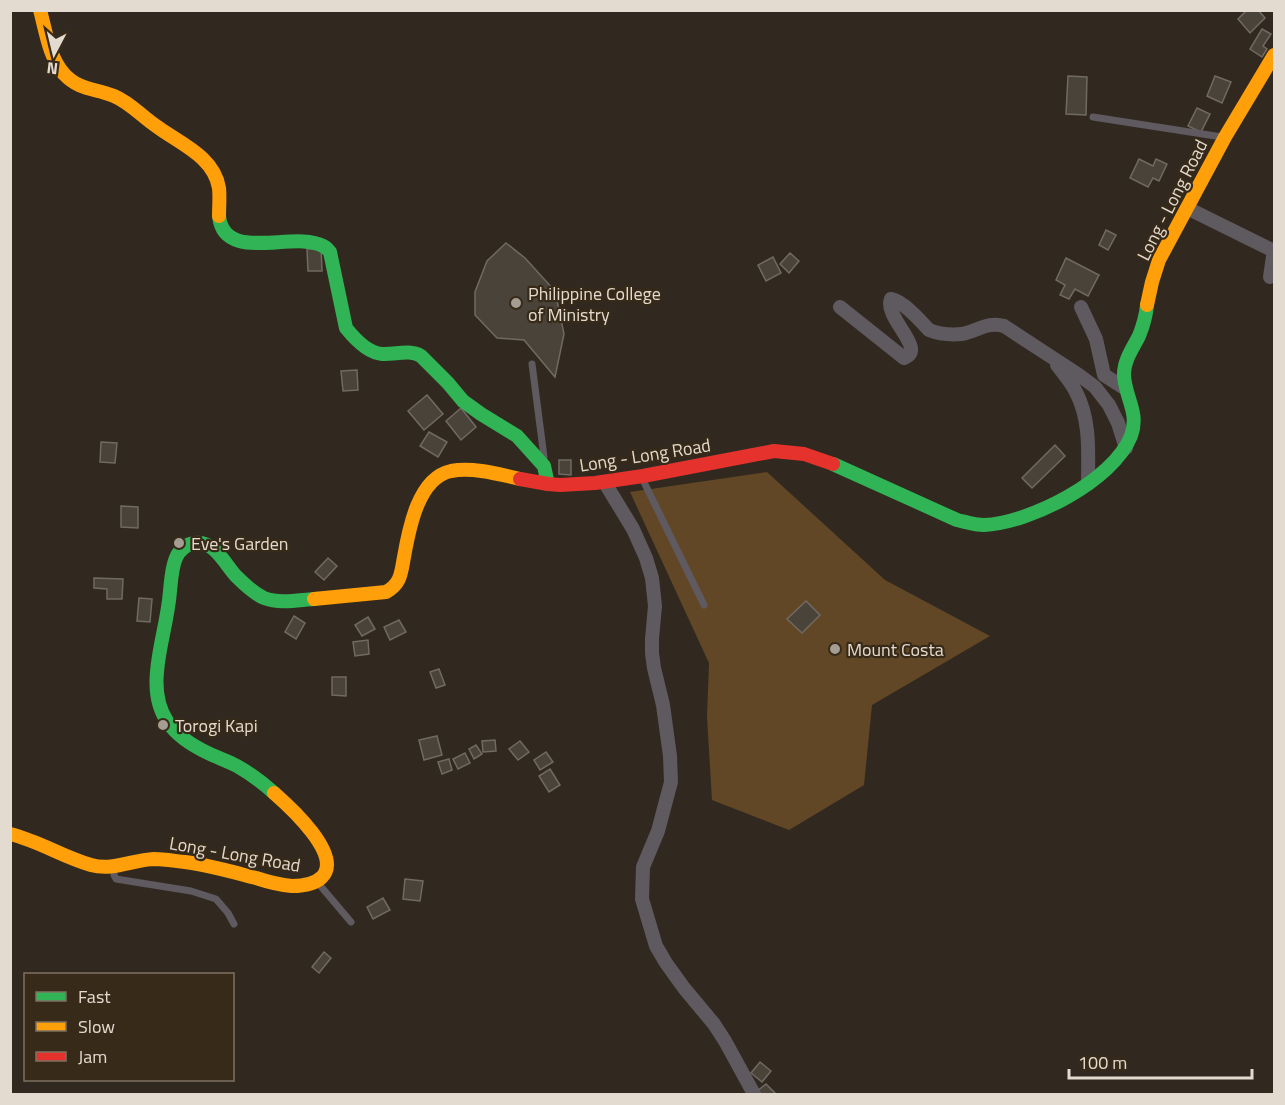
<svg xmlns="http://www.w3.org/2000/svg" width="1285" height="1105" font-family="'Titillium Web',sans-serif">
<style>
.green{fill:#614726}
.building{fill:#4a433a;stroke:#716a62;stroke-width:1.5}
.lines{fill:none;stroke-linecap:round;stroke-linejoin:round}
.lane{stroke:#5f5960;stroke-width:7}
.street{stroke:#5f5960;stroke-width:14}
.fast{stroke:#30b455;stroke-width:14}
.slow{stroke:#ff9f0a;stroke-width:14}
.jam{stroke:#e5322d;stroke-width:14}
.poi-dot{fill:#a59d92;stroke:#382a18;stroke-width:2}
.labels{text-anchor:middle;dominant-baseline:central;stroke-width:4.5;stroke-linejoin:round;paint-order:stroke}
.street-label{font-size:18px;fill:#e4dbd0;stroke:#382a18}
.poi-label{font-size:18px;fill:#e4dbd0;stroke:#382a18;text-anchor:start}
</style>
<rect width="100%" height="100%" fill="#31291f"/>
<polygon class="green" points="767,472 885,580 990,636 872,705 864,785 789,830 712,800 707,717 709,663 630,492"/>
<g class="building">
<polygon points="1247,10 1258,10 1265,18 1250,33 1238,19"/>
<polygon points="1262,29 1271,34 1263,46 1267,49 1262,57 1250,49"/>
<polygon points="1068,76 1087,77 1086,115 1066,114"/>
<polygon points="1215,76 1231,82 1222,103 1207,96"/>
<polygon points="1197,108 1210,114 1201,132 1188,126"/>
<polygon points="1139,159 1153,166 1156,159 1167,164 1159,181 1153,178 1148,187 1130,178"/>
<polygon points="1106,230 1116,235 1108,250 1099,245"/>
<polygon points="506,243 525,258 555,291 564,334 555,377 524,340 497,338 475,315 475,292 487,261"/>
<polygon points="321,248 322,271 308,271 307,249"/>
<polygon points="790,253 799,261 789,273 780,264"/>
<polygon points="773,257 781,273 766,281 758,265"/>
<polygon points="1066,258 1099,275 1088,296 1075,289 1069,299 1060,295 1065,285 1056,280"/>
<polygon points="357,370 358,390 343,391 341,371"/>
<polygon points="427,395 443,414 424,430 408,411"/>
<polygon points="461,408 476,427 461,440 446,421"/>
<polygon points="429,432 447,442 438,457 420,446"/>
<polygon points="101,442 117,443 115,463 100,462"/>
<polygon points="1055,445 1065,456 1032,488 1022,478"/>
<polygon points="559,460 571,460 571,475 559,474"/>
<polygon points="121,506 138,507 138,528 121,527"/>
<polygon points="328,558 337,566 324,580 315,572"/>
<polygon points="94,578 123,579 122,599 107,599 107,589 94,588"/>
<polygon points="139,598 152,599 150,622 137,621"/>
<polygon points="806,601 820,615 802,633 787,619"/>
<polygon points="294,616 305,623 296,639 285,632"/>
<polygon points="368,617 375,629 362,636 355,625"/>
<polygon points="399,620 406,632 390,640 384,627"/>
<polygon points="368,640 369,654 355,656 353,642"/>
<polygon points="439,669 445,685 436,688 430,672"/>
<polygon points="332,677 346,677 346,696 332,695"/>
<polygon points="437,736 442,755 424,760 419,740"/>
<polygon points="495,740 496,751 483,752 482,741"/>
<polygon points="520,741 529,752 518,760 509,749"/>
<polygon points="476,745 482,754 474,759 469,749"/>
<polygon points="546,752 553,762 540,770 534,760"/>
<polygon points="465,753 470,763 458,769 453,759"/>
<polygon points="449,759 452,770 442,774 438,762"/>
<polygon points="550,769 560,785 549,792 539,776"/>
<polygon points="405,879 423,881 420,901 403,899"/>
<polygon points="383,898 390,910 373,919 367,907"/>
<polygon points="324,952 331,958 319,973 312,967"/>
<polygon points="760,1062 771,1071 762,1082 751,1073"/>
<polygon points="766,1084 776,1094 758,1094 756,1092"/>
</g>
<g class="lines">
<g class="lane">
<polyline points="1093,117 1222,137"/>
<polyline points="532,364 544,457"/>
<polyline points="642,478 704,605"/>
<polyline points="114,870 114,875 116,879 191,891 216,899 228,913 234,924"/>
<polyline points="318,883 351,922"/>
</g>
<g class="street">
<polyline points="1187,208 1274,251"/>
<polyline points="1270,277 1274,250"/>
<path d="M840,307L904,358C928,350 883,317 891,299C903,301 920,320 929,330C939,334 951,335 962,334C977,331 989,321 1004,326L1079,375L1095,387L1109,405L1118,423L1126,448"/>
<polyline points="1081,307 1096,339 1104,375 1126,389"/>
<path d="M1057,365C1064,374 1071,382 1076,392C1091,421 1088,453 1088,484"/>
<polyline points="605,483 633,529 646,558 652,578 655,606 652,639 652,653 654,668 663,705 670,756 671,782 658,831 643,867 642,899 656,946 666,963 684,988 714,1024 725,1041 754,1094"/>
</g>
<g class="fast">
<path d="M219,216C224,264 294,230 323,246C326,247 328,250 330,252L346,328C354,338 368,353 382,354C395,355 409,349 421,356L448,383L463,401L481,414L517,436L544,466L548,484"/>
<path d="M833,464L957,520C966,522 975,525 984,525C1030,523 1113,481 1131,436C1140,412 1124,396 1124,374C1124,360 1133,348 1139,336C1143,326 1146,316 1147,305"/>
<path d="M274,793C263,783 251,774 237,766C228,761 218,758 208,753C172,736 153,714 157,672C159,645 168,619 170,591C172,573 172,546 195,543C214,540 225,564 236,576C244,584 253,593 264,598C280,604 298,600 314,599"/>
</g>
<g class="slow">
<path d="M40,10C46,32 49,57 64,74C80,91 95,88 114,96C131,103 143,118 159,128C181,144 214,157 219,188C220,197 219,207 219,216"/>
<polyline points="1147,305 1152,282 1159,260 1225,137 1274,55"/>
<path d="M314,599L386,592C401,584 401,573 404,557C409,529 418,478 451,471C473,467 498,474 520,479"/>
<path d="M10,834C39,841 63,857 91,865C113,871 132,860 154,859C164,859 175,861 185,862C209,865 233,872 256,878C268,882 280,885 292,886C302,886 314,885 322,877C343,855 290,807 274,793"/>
</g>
<polyline class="jam" points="520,479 548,484 560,485 595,483 643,476 774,451 804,454 833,464"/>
</g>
<g class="poi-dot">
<circle cx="516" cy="303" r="6"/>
<circle cx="179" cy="543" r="6"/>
<circle cx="835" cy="649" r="6"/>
<circle cx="163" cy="725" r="6"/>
</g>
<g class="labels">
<g class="street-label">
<text transform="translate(1172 200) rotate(-63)">Long - Long Road</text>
<text transform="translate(645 455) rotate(-9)">Long - Long Road</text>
<text transform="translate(235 854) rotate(10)">Long - Long Road</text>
</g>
<g class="poi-label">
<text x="528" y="293">Philippine College<tspan x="528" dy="21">of Ministry</tspan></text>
<text x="191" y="543">Eve's Garden</text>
<text x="847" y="649">Mount Costa</text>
<text x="175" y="725">Torogi Kapi</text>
</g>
</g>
<rect width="1285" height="1105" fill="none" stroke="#e4dbd0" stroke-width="24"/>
<rect x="24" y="973" width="210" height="108" fill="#382a18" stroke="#7d7162" stroke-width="1.5"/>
<rect x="36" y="992" width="30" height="9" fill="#30b455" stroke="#7d7162" stroke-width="1.5"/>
<text x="78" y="1003" font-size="18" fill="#e4dbd0">Fast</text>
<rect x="36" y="1022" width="30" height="9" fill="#ff9f0a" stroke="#7d7162" stroke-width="1.5"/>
<text x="78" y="1033" font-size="18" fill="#e4dbd0">Slow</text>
<rect x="36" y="1052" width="30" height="9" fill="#e5322d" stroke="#7d7162" stroke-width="1.5"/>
<text x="78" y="1063" font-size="18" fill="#e4dbd0">Jam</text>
<g transform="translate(54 54) rotate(187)" stroke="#382a18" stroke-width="4.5" paint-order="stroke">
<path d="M0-4.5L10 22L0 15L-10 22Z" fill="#e4dbd0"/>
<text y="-9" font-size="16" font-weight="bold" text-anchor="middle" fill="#e4dbd0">N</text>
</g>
<path d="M1069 1069v9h183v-9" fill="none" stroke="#e4dbd0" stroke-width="3"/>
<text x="1078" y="1069" font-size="18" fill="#e4dbd0" stroke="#382a18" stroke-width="4.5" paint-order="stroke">100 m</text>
</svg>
